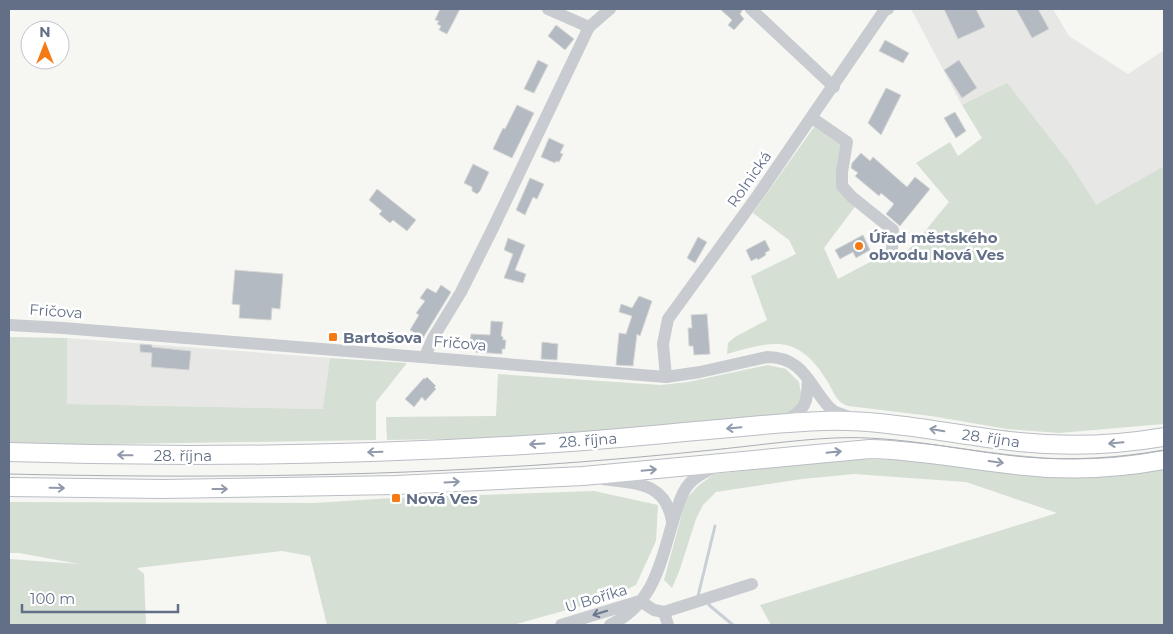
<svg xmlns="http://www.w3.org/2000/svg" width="1173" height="634" font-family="Montserrat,sans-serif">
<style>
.built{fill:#e7e7e6}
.green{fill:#d5dfd3}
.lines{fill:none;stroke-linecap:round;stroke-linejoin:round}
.stream{stroke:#c8cfd6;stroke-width:3}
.building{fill:#b4bac1;stroke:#d7d8d5}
.secondary-casing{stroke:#babdc4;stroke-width:20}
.street{stroke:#c8cbcf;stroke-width:12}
.secondary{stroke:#fff;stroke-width:18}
.tram{stroke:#a9adb4;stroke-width:1}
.oneway{stroke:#919aab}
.oneway2{stroke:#6c788e}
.poi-dot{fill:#f57a14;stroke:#fff;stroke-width:2}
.labels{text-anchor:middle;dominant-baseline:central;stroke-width:5;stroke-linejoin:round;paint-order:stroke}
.street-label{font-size:15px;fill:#626f87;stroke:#fff}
.poi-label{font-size:15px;font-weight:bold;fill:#626f87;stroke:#fff;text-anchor:start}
</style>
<rect width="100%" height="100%" fill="#f6f7f3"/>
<g class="built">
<polygon points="911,9 1053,9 1069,36 1128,74 1164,50 1164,166 1096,206 1071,165 1007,84 962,105"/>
<polygon points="67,338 330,358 324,409 67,404"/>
</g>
<g class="green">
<path d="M1007,83L1071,165L1096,205L1164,166V424L1059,433L1007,429L931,416L848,406C837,403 834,393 829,384C799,334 776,340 727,354L728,343L735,337L767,320L751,276L796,254L789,240L753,213L814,127L841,145L839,177L860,200L824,248L838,279L887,253L892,262C914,250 932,221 949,202L916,163L950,142L958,156L982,138L962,105Z"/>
<polygon points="9,337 67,338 67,404 323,409 330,358 407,363 376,402 376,440 53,445 9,442"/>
<polygon points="768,365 786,369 799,382 802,399 795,409 785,415 517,438 387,440 386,417 496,416 498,374 661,385 688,382"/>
<polygon points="846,459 911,460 1012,472 1164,467 1164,625 771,625 760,605 1057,513 966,482 854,474 802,479 716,492 703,505 696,519 679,572 672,588 664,580 686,499 698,486 714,474"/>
<polygon points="594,491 658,505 656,541 636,585 606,599 513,625 327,625 310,556 282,551 137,568 144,574 146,625 9,625 9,559 79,564 19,553 9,553 9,502 314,503 392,498"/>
</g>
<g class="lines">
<g class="stream">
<polyline points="698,596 715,526"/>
<polyline points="709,605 733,625"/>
</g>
</g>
<g class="building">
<polygon points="440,9 460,9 447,34 439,30 441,26 437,24 439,21 435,20"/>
<polygon points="720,9 743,9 740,14 744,19 734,30 728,25 732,20"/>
<polygon points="944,9 976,9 985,27 958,39"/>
<polygon points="1016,9 1038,9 1049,29 1032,38"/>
<polygon points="556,25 574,39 565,50 548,36"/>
<polygon points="885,40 909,53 903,63 879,51"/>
<polygon points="538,60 548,65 534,93 524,89"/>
<polygon points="959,60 977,88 962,98 944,70"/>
<polygon points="886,88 901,95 881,135 868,123"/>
<polygon points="517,105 534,113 512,158 493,149 503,128 505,129"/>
<polygon points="955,112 966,131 956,138 944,118"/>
<polygon points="549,138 564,145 560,153 563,154 559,162 556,161 555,163 541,157"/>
<polygon points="861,153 870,161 873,157 907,187 915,177 930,189 900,226 886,214 894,204 881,193 879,196 855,176 858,173 851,168 852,163"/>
<polygon points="473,164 489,172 480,191 477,194 472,191 472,187 464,183"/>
<polygon points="530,178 544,184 537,199 533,197 525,215 516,210"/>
<polygon points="377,189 416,220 407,231 393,220 390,223 379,214 382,211 369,200"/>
<polygon points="863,235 870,250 856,258 853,252 840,259 835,250"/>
<polygon points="698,237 707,242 695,263 687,258"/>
<polygon points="508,238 525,245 515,270 526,274 523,283 504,278 513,254 504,250"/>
<polygon points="765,240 770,250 765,253 766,255 758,260 757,258 751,261 746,250"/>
<polygon points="235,270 283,274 280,309 272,308 271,320 239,318 240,305 232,304"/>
<polygon points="441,285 451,292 423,338 410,330 419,315 416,313 425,301 420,298 427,288 436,293"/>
<polygon points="639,296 652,301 640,336 637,334 633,366 616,365 619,333 626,334 632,316 619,312 621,304 632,308"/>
<polygon points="707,314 710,354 694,355 693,346 689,346 688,328 692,328 691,315"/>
<polygon points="491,321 503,322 501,336 503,337 503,340 506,340 505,349 502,349 502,354 475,352 475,345 470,344 471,334 490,335"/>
<polygon points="542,342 558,344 557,360 541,359"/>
<polygon points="140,344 152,345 152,347 191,351 189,370 151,367 152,353 140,352"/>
<polygon points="427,377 436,386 434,387 436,389 425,401 422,397 414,407 405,399 424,378 425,379"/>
</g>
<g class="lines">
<defs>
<g id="secondary">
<path d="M9,452C191,458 373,455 556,443C614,439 672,433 730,428C761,425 792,422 823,421C889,419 953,435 1019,442C1067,447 1117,445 1164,437"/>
<path d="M9,487L163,489L396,485L583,476L870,449C919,450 967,460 1015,465C1064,471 1116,469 1164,460"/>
</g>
</defs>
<use href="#secondary" class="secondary-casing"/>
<g class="street">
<polyline points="548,9 589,27"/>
<polyline points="751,9 834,87"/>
<polyline points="812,118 847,142 842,172 842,186 852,197 893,230 892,249"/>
<path d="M9,325L63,328L666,377L700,372L767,357C803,357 809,385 829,407L835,412L852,418"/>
<polyline points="425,356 433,338 461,292 493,228 589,27 610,9"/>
<polyline points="666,377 663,344 668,319 758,195 884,11 888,9"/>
<path d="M785,421C807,409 807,403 808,379"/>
<path d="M603,479C635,484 665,481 672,521"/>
<polyline points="640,601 654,610 664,612 752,584"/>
<polyline points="664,612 668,625"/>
<polyline points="561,625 640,601"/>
<path d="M610,625C658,602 661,556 676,512C679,503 682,491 689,484C696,475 708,471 718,465"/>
</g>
<use href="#secondary" class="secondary"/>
<path class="tram" d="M9,474C185,478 362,477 538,465C597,461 655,456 712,450C753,446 793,440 834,438C899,435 961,451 1025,457C1072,461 1118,458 1164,450"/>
</g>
<defs><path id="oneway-shaft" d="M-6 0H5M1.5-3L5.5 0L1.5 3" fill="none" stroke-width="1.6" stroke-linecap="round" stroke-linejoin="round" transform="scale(1.25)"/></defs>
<g class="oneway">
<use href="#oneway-shaft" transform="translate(734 428) rotate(175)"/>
<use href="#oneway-shaft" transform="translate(937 430) rotate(-171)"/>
<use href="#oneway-shaft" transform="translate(1116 443) rotate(175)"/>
<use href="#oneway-shaft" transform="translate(537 444) rotate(177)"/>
<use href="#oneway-shaft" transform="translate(375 452) rotate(178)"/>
<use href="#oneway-shaft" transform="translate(834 452) rotate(-6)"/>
<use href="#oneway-shaft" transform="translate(125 455) rotate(-179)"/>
<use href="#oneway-shaft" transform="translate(996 462) rotate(8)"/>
<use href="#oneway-shaft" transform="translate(649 470) rotate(-5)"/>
<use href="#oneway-shaft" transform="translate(452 482) rotate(-3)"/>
<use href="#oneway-shaft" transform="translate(57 488) rotate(1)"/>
<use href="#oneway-shaft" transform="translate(220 489)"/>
</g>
<use class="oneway2" href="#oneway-shaft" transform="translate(600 613) rotate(163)"/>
<g class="poi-dot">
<circle cx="859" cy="246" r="5"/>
<rect x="328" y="332" width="10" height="10" rx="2.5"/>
<rect x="391" y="493" width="10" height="10" rx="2.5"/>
</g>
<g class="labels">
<g class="street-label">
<text transform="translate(749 179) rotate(-55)">Rolnická</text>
<text transform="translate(56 311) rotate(4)">Fričova</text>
<text transform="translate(460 343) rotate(5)">Fričova</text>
<text transform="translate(991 438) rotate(8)">28. října</text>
<text transform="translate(588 440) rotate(-4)">28. října</text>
<text x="183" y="455">28. října</text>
<text transform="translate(596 598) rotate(-17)">U Boříka</text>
</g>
<g class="poi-label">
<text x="869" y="237">Úřad městského<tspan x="869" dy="17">obvodu Nová Ves</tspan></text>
<text x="343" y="337">Bartošova</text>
<text x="406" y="498">Nová Ves</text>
</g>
</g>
<rect width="1173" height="634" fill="none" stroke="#626f87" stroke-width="20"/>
<g transform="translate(45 45)"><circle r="24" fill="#ffffff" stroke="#c0c5cf"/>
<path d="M0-4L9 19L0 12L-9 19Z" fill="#f57a14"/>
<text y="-8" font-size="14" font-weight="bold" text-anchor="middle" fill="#626f87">N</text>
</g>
<path d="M22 604v8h156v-8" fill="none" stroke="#626f87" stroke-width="2.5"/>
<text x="30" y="604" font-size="15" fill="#626f87" stroke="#ffffff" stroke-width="4" paint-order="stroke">100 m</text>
</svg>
